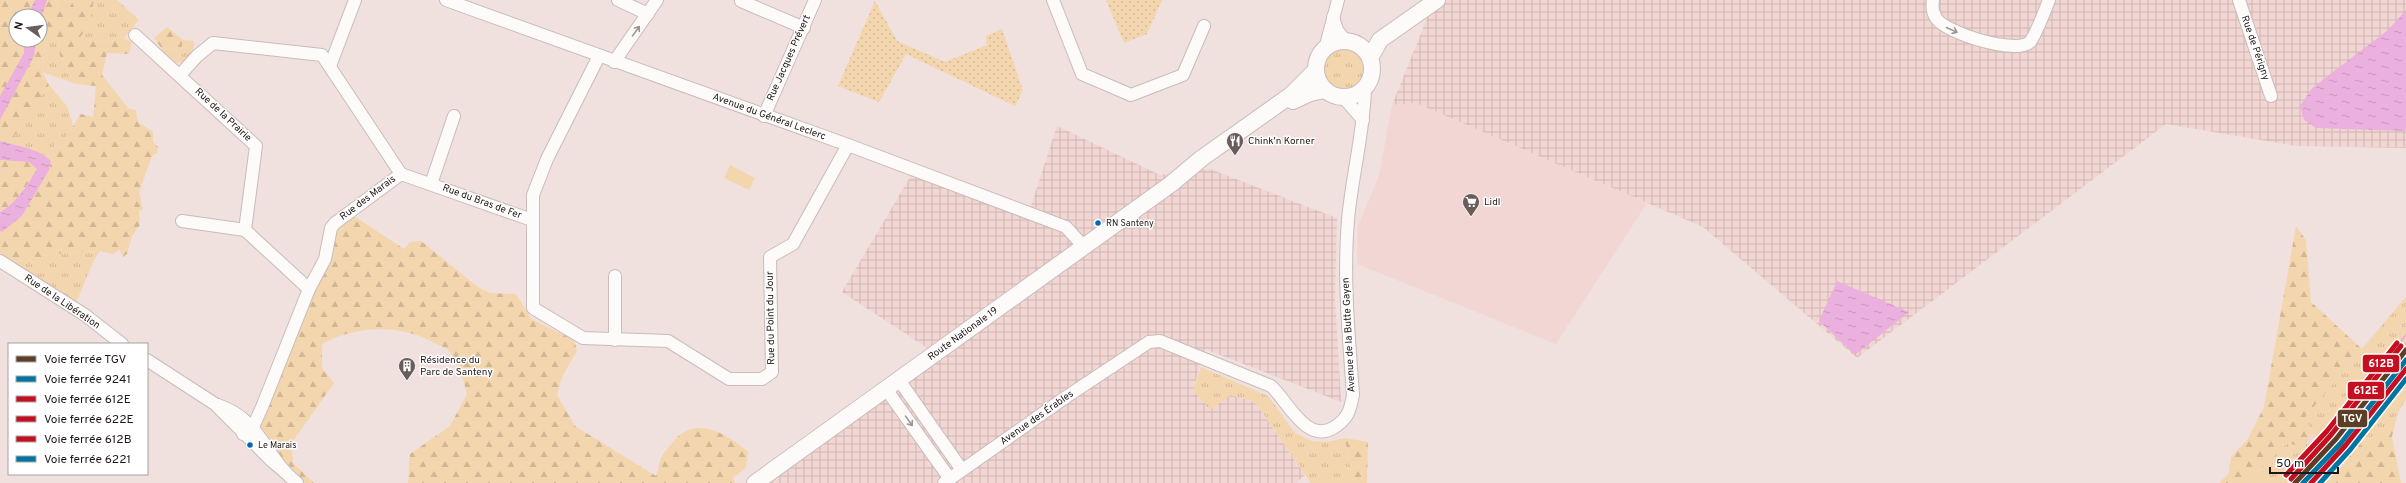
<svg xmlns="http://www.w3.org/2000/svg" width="2406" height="483" font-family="Overpass,sans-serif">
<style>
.built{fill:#f2d6d3}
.industrial{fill:url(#industrial-grid)}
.grass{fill:url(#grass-tufts)}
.forest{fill:url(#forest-firs);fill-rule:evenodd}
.park{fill:url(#park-dots)}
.garden{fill:#f4d6ae}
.water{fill:url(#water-ripples)}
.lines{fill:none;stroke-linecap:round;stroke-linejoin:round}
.stream{stroke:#ebb0de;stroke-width:2.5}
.minor-casing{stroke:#c9bcbb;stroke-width:14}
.major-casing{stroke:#c9bcbb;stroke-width:18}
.minor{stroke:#fdfafa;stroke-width:12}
.major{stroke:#fdfafa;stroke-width:16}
.rail-1-casing{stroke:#fff;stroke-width:8}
.rail-2-casing{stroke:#fff;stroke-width:8}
.rail-3-casing{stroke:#fff;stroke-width:8}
.rail-4-casing{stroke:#fff;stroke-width:8}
.rail-5-casing{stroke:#fff;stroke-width:8}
.rail-6-casing{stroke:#fff;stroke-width:8}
.rail-1{stroke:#5c3e26;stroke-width:5}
.rail-2{stroke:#0075a1;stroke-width:5}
.rail-3{stroke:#c50e1f;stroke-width:5}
.rail-4{stroke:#c50e1f;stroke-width:5}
.rail-5{stroke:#c50e1f;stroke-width:5}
.rail-6{stroke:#0075a1;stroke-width:5}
.oneway{stroke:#9a9493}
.bus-dot{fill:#0065bd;stroke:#fff;stroke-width:1.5}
.labels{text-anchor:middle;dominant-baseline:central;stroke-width:3;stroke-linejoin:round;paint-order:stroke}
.bus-label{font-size:9px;fill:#201716;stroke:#fff;text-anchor:start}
.street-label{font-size:10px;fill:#201716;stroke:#fff}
.poi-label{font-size:10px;fill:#201716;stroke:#fff;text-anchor:start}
.line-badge{stroke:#fff;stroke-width:1.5}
.badge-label{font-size:11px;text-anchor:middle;font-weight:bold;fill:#fff}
</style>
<defs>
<pattern id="industrial-grid" width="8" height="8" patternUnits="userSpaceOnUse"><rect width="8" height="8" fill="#f2d6d3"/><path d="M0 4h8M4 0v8" fill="none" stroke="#cfb7b4"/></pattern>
<pattern id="grass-tufts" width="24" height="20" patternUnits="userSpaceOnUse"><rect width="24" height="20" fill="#f4d6ae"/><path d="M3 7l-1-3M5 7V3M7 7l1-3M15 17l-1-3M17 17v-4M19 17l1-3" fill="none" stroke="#d1b795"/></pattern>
<pattern id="forest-firs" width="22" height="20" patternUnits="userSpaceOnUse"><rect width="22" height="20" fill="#f4d6ae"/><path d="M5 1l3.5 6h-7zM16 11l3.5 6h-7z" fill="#d1b795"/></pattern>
<pattern id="park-dots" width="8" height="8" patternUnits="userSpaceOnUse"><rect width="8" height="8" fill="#f4d6ae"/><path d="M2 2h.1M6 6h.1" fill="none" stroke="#d1b795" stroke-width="1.8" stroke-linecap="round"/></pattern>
<pattern id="water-ripples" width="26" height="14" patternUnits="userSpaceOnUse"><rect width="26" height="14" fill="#ebb0de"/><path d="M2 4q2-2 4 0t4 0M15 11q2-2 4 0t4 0" fill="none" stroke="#c997be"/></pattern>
</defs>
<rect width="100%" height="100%" fill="#f0e0de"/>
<g class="built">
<polygon points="1416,103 1647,203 1556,344 1357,264 1358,226 1379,176 1392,105"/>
<polygon points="2406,297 2406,399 2398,413 2345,463 2329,483 2246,483"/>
</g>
<g class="industrial">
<polygon points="1444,0 2406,0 2406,148 2297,146 2166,124 1857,358 1703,227 1416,103 1392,105 1430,11"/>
<polygon points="1057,126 1160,175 1210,169 1337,218 1335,299 1341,402 1205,349 1193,390 1231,395 1255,402 1305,475 1296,483 770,483 938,355 842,292 913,172 1029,212"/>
</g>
<g class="grass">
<polygon points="58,0 74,0 66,13 57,11"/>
<polygon points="94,0 117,0 139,20 124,38 120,36 110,42 76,41 89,25"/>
<polygon points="47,29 57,35 60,56 76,84 42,72"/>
<path d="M183,40L194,41C194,55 188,63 173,63L159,51L162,49L181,50Z"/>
<circle cx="1344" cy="69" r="20"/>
<path d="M49,85L67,106L73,125L65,139L56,138L51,161C40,150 24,147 9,144Z"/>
<polygon points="100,251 94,260 75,305 10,261 28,260 53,254"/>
<polygon points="2406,297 2406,347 2358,407 2324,444 2312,434 2305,417"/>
<polygon points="1201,367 1268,396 1295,433 1312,441 1326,442 1345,438 1353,483 1311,483 1255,402 1231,395 1210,410 1193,390"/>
<polygon points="2406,372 2406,399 2398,413 2372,443 2353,445 2345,463 2337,456"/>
<polygon points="2306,442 2317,452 2288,483 2246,483 2287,443 2303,447"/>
<polygon points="2330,463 2339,471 2329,483 2312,483"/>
</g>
<g class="forest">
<path d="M0,0H58L57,11L66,13L74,0H94L89,25L77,41L110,42L120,36L132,42L129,54L107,53L102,75L129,109L136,110L138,122L153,132V142L158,147L157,153L152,156L139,192L143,209L139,211L140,225L132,236L127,254L123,257L120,250L113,254L100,251L53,254L28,260L10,261L0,253V231L22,216L49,170L56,138H65L81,114L93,117L96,86L76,84L60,56L57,35L47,30L42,71L49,85L9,144L0,141ZM16,16H40V40H16Z"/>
<polygon points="167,27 183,40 181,50 162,49 154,38"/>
<path d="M0,160L29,162L37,169C28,184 16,204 0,212Z"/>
<path d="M351,214L404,249L410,242L421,241L478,287L490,293L516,294L531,319L574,340L577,351L563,375L557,395L575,426L656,476C658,470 659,464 661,458C663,453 668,448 672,443C694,414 726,433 748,452L746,468L733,478L735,483H408L410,454L450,426L467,394C463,380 458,360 447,349C443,346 435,344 431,341C397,324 355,326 322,344V368L334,383L291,444L293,463L314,483H305L285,464L258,428L335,225Z"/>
<polygon points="2296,226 2306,240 2311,302 2362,349 2305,417 2312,434 2303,447 2287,443 2246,483 2219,483 2229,473 2231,457 2248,439 2264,407"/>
<polygon points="2398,413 2392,436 2401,483 2329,483 2345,463 2353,445 2372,443"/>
<polygon points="1345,438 1368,442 1367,483 1353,483"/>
</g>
<g class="park">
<polygon points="1106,0 1162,0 1147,34 1124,43"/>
<polygon points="875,1 897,41 945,62 987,45 986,36 1002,29 1023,90 1015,106 906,54 879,102 838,86"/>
</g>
<polygon class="garden" points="730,165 755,178 749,190 724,178"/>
<g class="water">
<polygon points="35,0 47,0 40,22 40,16 27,16"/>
<polygon points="2406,10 2406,131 2316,128 2304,120 2300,106 2312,88 2388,30"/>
<polygon points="24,40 36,40 34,56 0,120 0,96 24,53"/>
<path d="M0,141C17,146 38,148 51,161L49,170L22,216L2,232L0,231V212C16,204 28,184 37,169L29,162L0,160Z"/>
<polygon points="1837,281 1909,312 1855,355 1819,321"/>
</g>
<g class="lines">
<polyline class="stream" points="2336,422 2406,335"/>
<defs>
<g id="minor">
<polyline points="446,0 848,145 1066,227 1084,247"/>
<polyline points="618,0 648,14"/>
<polyline points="1053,0 1082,74 1131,95 1183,75 1204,26"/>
<path d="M1933,0C1932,6 1932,12 1936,18C1945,33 2016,55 2030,42C2036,35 2045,10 2049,0"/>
<polyline points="2239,0 2271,96"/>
<polyline points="741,1 804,28"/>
<polyline points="1333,17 1337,30 1346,41"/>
<polyline points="135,35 256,146 245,230"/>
<polyline points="1325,49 1338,0"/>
<polyline points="599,56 547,159 533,195 533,308 583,338 668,341 729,379 762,379 772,372 770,257 793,244 848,145"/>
<polyline points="614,62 657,0"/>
<polyline points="330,66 355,0"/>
<polyline points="180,75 197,56 213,43 322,55 401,174"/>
<polyline points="1344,98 1363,120"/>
<polyline points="764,116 815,0"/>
<polyline points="401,174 532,220"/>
<polyline points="431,184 454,116"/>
<polyline points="182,221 245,230 309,289"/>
<polyline points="0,261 85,315 122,344"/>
<polyline points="615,340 615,276"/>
<polyline points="147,360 215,404 273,462 285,472"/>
<polyline points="899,380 962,470"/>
<polyline points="886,389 950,479"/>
<path d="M218,405C263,421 264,457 297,483"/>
<polyline points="243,434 253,427 262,407 309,289 325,259 331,228 335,223 401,174"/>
<path d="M944,483L1066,397L1149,342L1160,341L1271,386C1287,400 1306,444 1333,428C1348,419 1350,411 1353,395C1349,337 1343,278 1348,220C1352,175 1364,132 1365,88"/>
</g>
<g id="major">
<circle cx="1344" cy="69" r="28"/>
<polyline points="1370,58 1380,40 1437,0"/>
<polyline points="1293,101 1310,93 1325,90"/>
<polyline points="755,483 1171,184 1202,158 1291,95 1315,71"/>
</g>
</defs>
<use href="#minor" class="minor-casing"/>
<use href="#major" class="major-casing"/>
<use href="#minor" class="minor"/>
<use href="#major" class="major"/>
<defs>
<polyline id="rail-1" points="2295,483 2336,439 2406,350"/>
<polyline id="rail-2" points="2303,483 2341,443 2406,360"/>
<polyline id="rail-3" points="2291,479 2331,435 2401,346"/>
<polyline id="rail-4" points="2311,483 2345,446 2406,369"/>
<polyline id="rail-5" points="2286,475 2327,431 2397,343"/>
<polyline id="rail-6" points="2320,483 2350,450 2406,379"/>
</defs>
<use href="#rail-1" class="rail-1-casing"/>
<use href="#rail-2" class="rail-2-casing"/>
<use href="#rail-3" class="rail-3-casing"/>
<use href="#rail-4" class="rail-4-casing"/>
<use href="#rail-5" class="rail-5-casing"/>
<use href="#rail-6" class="rail-6-casing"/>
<use href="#rail-1" class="rail-1"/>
<use href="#rail-2" class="rail-2"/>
<use href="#rail-3" class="rail-3"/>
<use href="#rail-4" class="rail-4"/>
<use href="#rail-5" class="rail-5"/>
<use href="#rail-6" class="rail-6"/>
</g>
<defs><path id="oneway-shaft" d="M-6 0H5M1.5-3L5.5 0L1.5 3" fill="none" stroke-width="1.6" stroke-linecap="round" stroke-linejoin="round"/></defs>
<g class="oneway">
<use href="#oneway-shaft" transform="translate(1952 30) rotate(25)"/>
<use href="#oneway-shaft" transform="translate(636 31) rotate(-54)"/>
<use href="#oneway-shaft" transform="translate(909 421) rotate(54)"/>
</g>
<defs>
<symbol id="restaurant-pin" viewBox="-11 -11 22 30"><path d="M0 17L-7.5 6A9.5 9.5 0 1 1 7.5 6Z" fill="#695d5c" stroke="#fff"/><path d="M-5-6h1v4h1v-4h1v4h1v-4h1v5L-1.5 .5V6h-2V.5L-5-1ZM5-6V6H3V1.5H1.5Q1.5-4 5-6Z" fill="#fff"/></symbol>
<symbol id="supermarket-pin" viewBox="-11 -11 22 30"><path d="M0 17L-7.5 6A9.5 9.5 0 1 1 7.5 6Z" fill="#695d5c" stroke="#fff"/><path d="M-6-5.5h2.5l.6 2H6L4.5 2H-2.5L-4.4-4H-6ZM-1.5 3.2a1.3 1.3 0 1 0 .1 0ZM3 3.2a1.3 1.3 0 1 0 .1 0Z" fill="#fff"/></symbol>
<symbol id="building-pin" viewBox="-11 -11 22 30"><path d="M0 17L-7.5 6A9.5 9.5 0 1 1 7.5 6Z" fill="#695d5c" stroke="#fff"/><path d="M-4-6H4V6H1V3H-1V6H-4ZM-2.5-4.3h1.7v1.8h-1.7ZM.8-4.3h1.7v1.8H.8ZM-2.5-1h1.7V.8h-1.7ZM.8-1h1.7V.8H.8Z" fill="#fff"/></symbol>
</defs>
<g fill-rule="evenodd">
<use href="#restaurant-pin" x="1225" y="131" width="20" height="27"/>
<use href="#supermarket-pin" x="1461" y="192" width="20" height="27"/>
<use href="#building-pin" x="397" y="356" width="20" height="27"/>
</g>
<g class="bus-dot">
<circle cx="1098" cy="223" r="3.5"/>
<circle cx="250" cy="445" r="3.5"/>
</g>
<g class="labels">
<g class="bus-label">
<text x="1106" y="223">RN Santeny</text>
<text x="258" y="445">Le Marais</text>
</g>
<g class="street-label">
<text transform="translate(2255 48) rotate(71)">Rue de Périgny</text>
<text transform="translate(789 58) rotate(-66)">Rue Jacques Prévert</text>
<text transform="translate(223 115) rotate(43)">Rue de la Prairie</text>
<text transform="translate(769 117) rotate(20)">Avenue du Général Leclerc</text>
<text transform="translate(368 198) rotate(-37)">Rue des Marais</text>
<text transform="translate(482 202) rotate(20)">Rue du Bras de Fer</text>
<text transform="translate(62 302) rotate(34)">Rue de la Libération</text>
<text transform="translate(771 318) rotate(-91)">Rue du Point du Jour</text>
<text transform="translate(963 334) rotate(-36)">Route Nationale 19</text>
<text transform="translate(1349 335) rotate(-93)">Avenue de la Butte Gayen</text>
<text transform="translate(1037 418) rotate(-35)">Avenue des Érables</text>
</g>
<g class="poi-label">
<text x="1248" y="141">Chink'n Korner</text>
<text x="1484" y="202">Lidl</text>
<text x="420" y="360">Résidence du<tspan x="420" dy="12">Parc de Santeny</tspan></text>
</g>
</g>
<g class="line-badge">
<rect x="2362" y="354" width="38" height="19" rx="4" fill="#c50e1f"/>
<rect x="2347" y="381" width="38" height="19" rx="4" fill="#c50e1f"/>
<rect x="2337" y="409" width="31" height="19" rx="4" fill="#5c3e26"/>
</g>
<g class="badge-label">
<text x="2381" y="367">612B</text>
<text x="2366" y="394">612E</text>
<text x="2352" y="422">TGV</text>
</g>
<rect x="8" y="343" width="140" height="132" fill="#ffffff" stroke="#a6a2a2"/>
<rect x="16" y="356" width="20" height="6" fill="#5c3e26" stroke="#a6a2a2"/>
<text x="44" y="363" font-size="12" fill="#201716">Voie ferrée TGV</text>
<rect x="16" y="376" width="20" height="6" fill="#0075a1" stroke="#a6a2a2"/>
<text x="44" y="383" font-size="12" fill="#201716">Voie ferrée 9241</text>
<rect x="16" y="396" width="20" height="6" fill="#c50e1f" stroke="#a6a2a2"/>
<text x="44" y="403" font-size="12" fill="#201716">Voie ferrée 612E</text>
<rect x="16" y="416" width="20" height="6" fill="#c50e1f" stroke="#a6a2a2"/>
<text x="44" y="423" font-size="12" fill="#201716">Voie ferrée 622E</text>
<rect x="16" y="436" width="20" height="6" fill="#c50e1f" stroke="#a6a2a2"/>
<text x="44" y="443" font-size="12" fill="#201716">Voie ferrée 612B</text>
<rect x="16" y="456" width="20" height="6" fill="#0075a1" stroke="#a6a2a2"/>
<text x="44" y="463" font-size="12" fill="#201716">Voie ferrée 6221</text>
<g transform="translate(28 28) rotate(284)"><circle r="19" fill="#ffffff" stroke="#a6a2a2"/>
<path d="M0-3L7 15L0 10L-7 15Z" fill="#695d5c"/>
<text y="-6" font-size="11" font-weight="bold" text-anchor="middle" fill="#201716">N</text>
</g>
<path d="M2270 467v6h68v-6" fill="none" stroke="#201716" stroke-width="2"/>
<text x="2276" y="467" font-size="12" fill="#201716" stroke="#ffffff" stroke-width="3" paint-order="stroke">50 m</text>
</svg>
